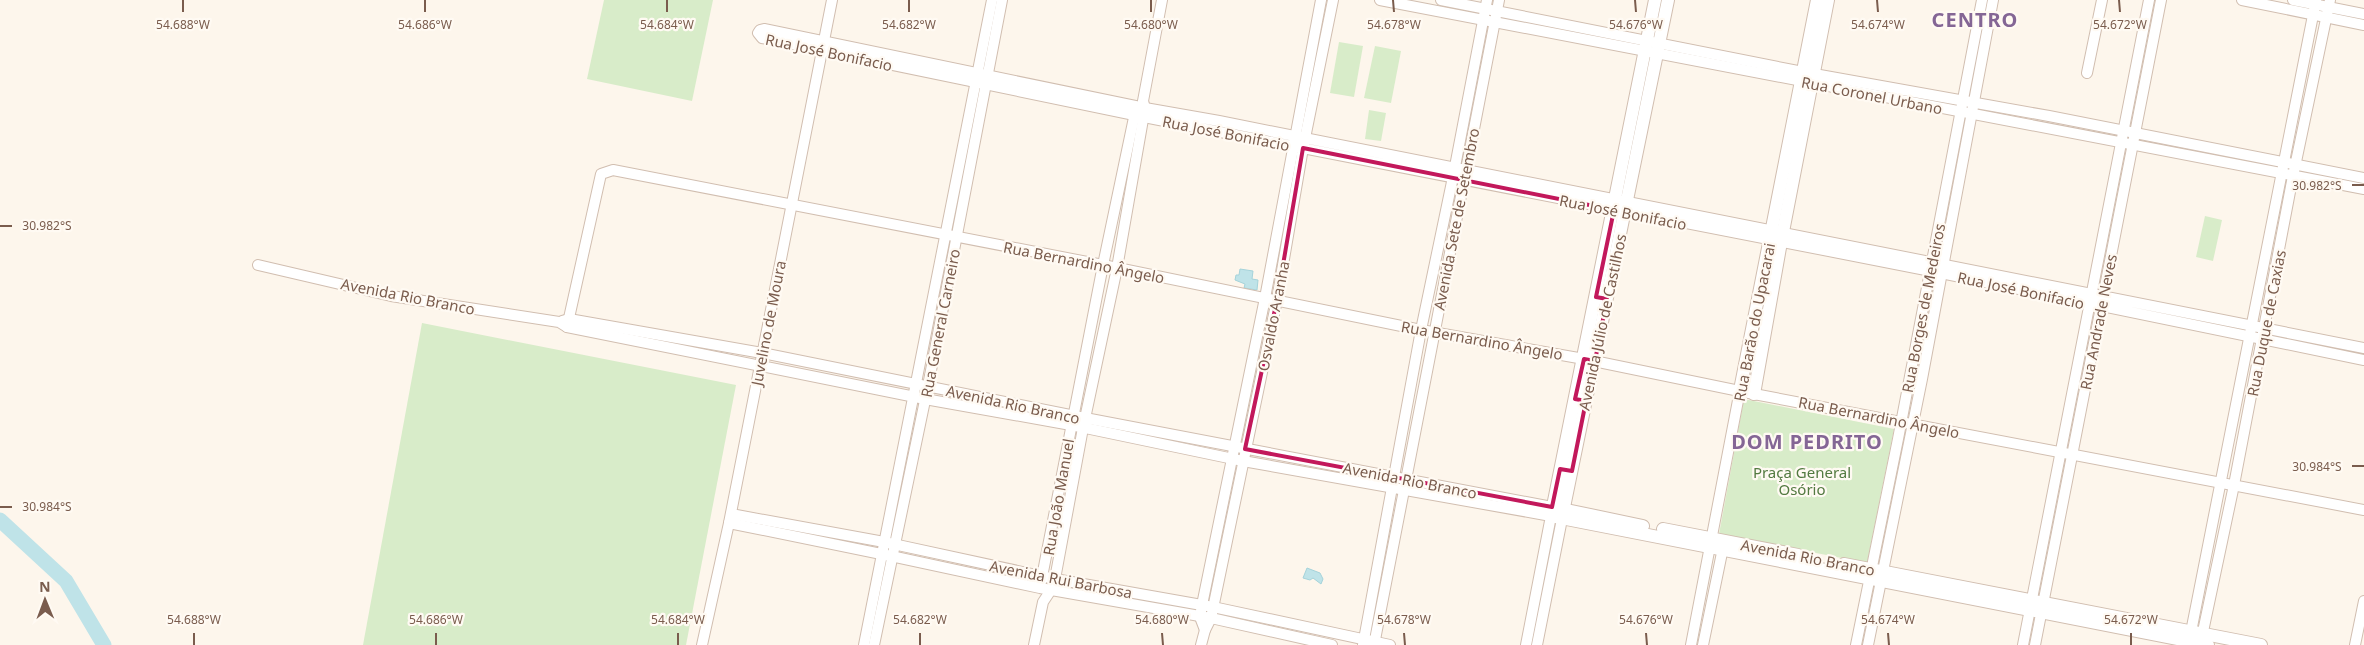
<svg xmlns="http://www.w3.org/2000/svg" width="2364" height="645" font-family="'Noto Sans',sans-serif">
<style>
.green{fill:#d8ecc9}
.water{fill:#bfe3e8;stroke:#a5d3da}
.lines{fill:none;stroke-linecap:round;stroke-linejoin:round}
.river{stroke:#bfe3e8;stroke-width:15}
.minor-casing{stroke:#d1beb0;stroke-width:12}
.tertiary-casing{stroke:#d1beb0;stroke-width:14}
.minor{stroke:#fff;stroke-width:10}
.tertiary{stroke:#fff;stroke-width:12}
.marked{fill:none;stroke:#c2185b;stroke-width:4;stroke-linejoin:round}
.ticks{fill:none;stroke:#7a5c4d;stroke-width:2}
.labels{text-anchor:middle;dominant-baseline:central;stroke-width:4.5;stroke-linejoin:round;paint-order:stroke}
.street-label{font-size:15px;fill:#7a5c4d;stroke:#fffaf3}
.park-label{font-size:15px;fill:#537a41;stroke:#fffaf3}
.district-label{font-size:20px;font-weight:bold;letter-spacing:1px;fill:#846695;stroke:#fffaf3}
.ticks-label{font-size:12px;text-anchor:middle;fill:#7a5c4d;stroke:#fffaf3;stroke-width:4.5;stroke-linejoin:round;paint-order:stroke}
</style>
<rect width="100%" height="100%" fill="#fdf6ec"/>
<g class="green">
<polygon points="604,0 713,0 692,101 587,79"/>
<polygon points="1339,42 1363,46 1354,97 1330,93"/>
<polygon points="1375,46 1401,51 1391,103 1364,98"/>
<polygon points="1369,110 1386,113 1381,141 1365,139"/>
<polygon points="2205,216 2222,220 2213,261 2196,257"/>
<polygon points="422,323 736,385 686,645 363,645"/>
<polygon points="1744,399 1894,429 1867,563 1719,534"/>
</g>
<g class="water">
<polygon points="1240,269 1253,271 1252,279 1258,280 1257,290 1244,288 1245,284 1235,280 1236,275 1239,275"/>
<polygon points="1307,568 1320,573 1323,579 1321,584 1313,578 1310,580 1303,578"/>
</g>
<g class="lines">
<polyline class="river" points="0,520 66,581 104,645"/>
<defs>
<g id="minor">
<polyline points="1380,0 2364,189"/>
<polyline points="1441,0 1803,72 2049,116 2364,178"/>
<polyline points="2242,0 2364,25"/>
<polyline points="2293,0 2364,14"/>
<polyline points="2087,73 2102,0"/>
<polyline points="258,265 391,296 559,322 567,327 925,399 1071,425 1243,461 1551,516 1526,645"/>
<polyline points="562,321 569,319 762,353 1085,418 1552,507"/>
<polyline points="567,327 601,174 613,170 1103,265 1421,330 1584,359 1754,394 2364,510"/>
<polyline points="2364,348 1219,121 1145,108 764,29 760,30 758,33 762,38 1144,117 1941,273 2364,360"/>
<polyline points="731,514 884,542 1055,579 1213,607 1390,645"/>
<polyline points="729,523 891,556 1040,588 1211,618 1332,645"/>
<polyline points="1041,582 1103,265 1136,108"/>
<polyline points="1205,630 1200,617 1202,605 1265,298 1321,0"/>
<polyline points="2190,637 2316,0"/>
<polyline points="2201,641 2234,485 2293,176 2330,0"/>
<polyline points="702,645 729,523 832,0"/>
<polyline points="864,645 992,0"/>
<polyline points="874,645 928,386 1002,0"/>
<polyline points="1034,645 1043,602 1051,590 1055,579 1083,428 1117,268 1145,108 1143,101 1162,0"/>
<polyline points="1201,645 1205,630 1211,618 1277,300 1303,148 1333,0"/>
<polyline points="1363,645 1421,330 1453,177 1487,0"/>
<polyline points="1374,645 1499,0"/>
<polyline points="1537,645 1562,519"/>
<polyline points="1691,645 1740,390"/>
<polyline points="1703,645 1724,543"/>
<polyline points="1856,645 1898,439 1982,0"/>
<polyline points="1868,645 1922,379 1993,0"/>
<polyline points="2023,645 2149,0"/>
<polyline points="2035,645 2161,0"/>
<polyline points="2355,645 2364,601"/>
</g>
<g id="tertiary">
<polyline points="1655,0 1551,516 2208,645"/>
<polyline points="1740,390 1817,0"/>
<polyline points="1754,394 1781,242 1828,0"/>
<polyline points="1552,507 1643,526"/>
<polyline points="1562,517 1668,0"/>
<polyline points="1663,529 1798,555"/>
<polyline points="1844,564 2261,645"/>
</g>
</defs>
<use href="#minor" class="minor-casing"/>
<use href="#tertiary" class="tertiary-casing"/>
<use href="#minor" class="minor"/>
<use href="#tertiary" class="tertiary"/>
</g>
<path class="marked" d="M1303,148L1614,210L1596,297L1607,299L1595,361L1584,359L1575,399L1586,401L1572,471L1560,469L1552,507L1245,449L1277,300Z"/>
<path class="ticks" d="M183,0V12M425,0V12M667,0V12M909,0V12M1151,0V12M1393,0L1394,12M1635,0L1636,12M1877,0L1878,12M2119,0L2120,12M2352,185H2364M0,226H12M2352,466H2364M0,507H12M194,633V645M436,633V645M678,633V645M920,633V645M1162,633L1163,645M1404,633L1405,645M1646,633L1647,645M1888,633L1889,645M2131,633V645"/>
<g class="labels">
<g class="street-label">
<text transform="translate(829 52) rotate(12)">Rua José Bonifacio</text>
<text transform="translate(1872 95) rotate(11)">Rua Coronel Urbano</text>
<text transform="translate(1226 133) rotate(11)">Rua José Bonifacio</text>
<text transform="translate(1623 212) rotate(11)">Rua José Bonifacio</text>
<text transform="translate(1456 219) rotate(-79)">Avenida Sete de Setembro</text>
<text transform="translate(1084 262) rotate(11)">Rua Bernardino Ângelo</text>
<text transform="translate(2021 290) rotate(12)">Rua José Bonifacio</text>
<text transform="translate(408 296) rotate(11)">Avenida Rio Branco</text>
<text transform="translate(1923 308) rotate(-79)">Rua Borges de Medeiros</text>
<text transform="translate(1273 316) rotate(-79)">Osvaldo Aranha</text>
<text transform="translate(1602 322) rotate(-78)">Avenida Júlio de Castilhos</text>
<text transform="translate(1754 322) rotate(-79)">Rua Barão do Upacarai</text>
<text transform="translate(2098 322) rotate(-79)">Rua Andrade Neves</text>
<text transform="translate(768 323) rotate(-79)">Juvelino de Moura</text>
<text transform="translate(940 323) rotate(-79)">Rua General Carneiro</text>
<text transform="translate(2266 323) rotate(-79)">Rua Duque de Caxias</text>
<text transform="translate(1482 340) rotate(10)">Rua Bernardino Ângelo</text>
<text transform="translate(1013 404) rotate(12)">Avenida Rio Branco</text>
<text transform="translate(1879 417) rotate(11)">Rua Bernardino Ângelo</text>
<text transform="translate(1410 480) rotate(11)">Avenida Rio Branco</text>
<text transform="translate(1058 497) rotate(-80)">Rua João Manuel</text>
<text transform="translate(1808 557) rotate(11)">Avenida Rio Branco</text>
<text transform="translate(1061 579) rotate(11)">Avenida Rui Barbosa</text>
</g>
<g class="park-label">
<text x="1802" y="472">Praça General<tspan x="1802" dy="17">Osório</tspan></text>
</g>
<g class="district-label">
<text x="1975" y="19">CENTRO</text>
<text x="1807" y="441">DOM PEDRITO</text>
</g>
</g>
<g class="ticks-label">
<text x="183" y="29">54.688°W</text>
<text x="425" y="29">54.686°W</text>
<text x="667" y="29">54.684°W</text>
<text x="909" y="29">54.682°W</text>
<text x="1151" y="29">54.680°W</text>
<text x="1394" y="29">54.678°W</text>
<text x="1636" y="29">54.676°W</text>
<text x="1878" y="29">54.674°W</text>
<text x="2120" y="29">54.672°W</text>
<text x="2317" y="190">30.982°S</text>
<text x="47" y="230">30.982°S</text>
<text x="2317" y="471">30.984°S</text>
<text x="47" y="511">30.984°S</text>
<text x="194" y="624">54.688°W</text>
<text x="436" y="624">54.686°W</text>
<text x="678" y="624">54.684°W</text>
<text x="920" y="624">54.682°W</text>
<text x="1162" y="624">54.680°W</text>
<text x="1404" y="624">54.678°W</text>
<text x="1646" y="624">54.676°W</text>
<text x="1888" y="624">54.674°W</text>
<text x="2131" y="624">54.672°W</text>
</g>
<g transform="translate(45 600) rotate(359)" stroke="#fffaf3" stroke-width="4" paint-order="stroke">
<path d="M0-4L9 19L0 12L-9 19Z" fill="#7a5c4d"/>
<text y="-8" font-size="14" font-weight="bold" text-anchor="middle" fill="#7a5c4d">N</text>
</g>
</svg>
